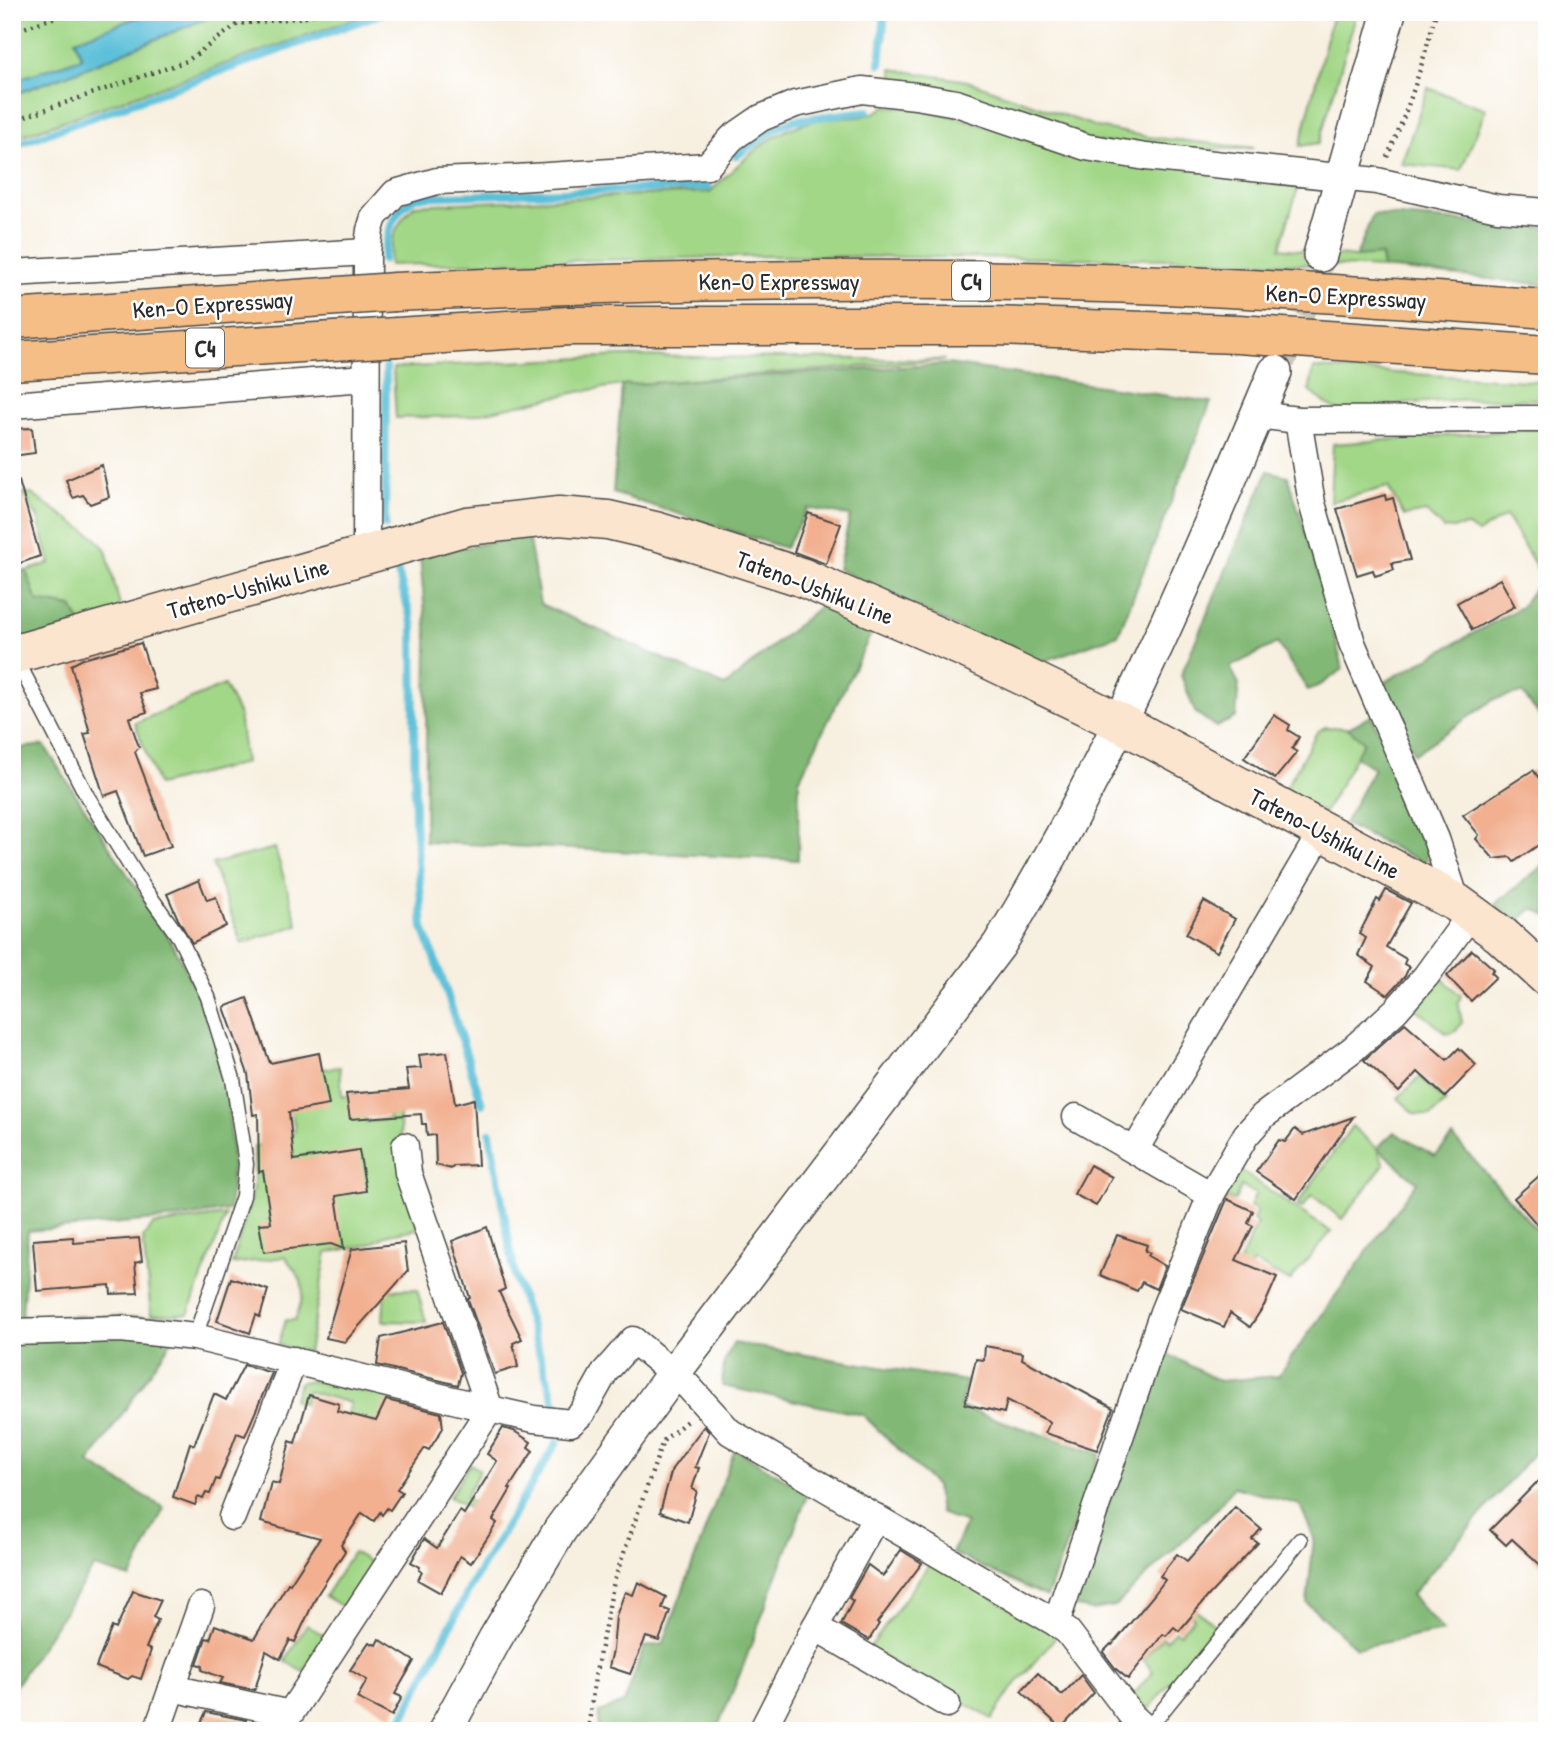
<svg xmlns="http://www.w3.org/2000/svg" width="1559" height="1743" font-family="'Patrick Hand',sans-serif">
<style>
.green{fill:#a2d787;stroke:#668159;stroke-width:2}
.forest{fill:#81b874;stroke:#567250;stroke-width:2}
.water{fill:#5abfd8;stroke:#427582;stroke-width:2}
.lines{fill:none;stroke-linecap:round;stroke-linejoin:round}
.stream{stroke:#5abfd8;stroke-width:8}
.building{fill:#f2b091}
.tertiary-tunnel{stroke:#cec8bb;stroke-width:33;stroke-dasharray:33 17;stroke-linecap:butt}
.service-casing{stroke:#4a4846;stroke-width:17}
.minor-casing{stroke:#4a4846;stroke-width:29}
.tertiary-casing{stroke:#4a4846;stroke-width:36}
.secondary-casing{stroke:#4a4846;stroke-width:41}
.motorway-casing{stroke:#4a4846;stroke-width:41}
.path{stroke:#4a4846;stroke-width:4.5;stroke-dasharray:2 5;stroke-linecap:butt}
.service{stroke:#fff;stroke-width:14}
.minor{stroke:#fff;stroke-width:26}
.tertiary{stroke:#fff;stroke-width:33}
.secondary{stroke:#fbe5cf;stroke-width:38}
.motorway{stroke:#f6be87;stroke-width:38}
.motorway-bridge-casing{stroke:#4a4846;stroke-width:41;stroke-linecap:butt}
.motorway-bridge{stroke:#f6be87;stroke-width:38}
.labels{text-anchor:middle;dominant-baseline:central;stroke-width:5;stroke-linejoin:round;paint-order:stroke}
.shield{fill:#fff;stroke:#6b6b6b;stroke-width:2}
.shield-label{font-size:23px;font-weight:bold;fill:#2b2b2b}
.street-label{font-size:24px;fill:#2b2b2b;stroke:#fff}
</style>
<rect width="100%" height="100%" fill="#fff"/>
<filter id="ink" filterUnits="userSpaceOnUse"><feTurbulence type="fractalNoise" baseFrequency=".0143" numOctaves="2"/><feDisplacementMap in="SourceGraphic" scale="14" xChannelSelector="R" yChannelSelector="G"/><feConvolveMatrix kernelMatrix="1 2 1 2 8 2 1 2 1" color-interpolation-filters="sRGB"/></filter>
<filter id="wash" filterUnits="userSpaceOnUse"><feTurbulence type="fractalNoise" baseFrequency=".00686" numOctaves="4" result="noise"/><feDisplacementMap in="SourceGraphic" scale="28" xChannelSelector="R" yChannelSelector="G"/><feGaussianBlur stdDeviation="1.57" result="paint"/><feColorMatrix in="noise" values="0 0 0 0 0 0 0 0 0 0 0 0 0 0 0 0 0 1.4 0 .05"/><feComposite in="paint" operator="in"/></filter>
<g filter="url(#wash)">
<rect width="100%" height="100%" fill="#f7efdf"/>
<g class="green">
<polygon points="12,12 152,12 75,40 82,58 12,81"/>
<polygon points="222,12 373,12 12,139 12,95 83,69"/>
<polygon points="1321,12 1357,12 1319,143 1300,146 1332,17"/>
<polygon points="892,69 967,81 1097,127 1148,137 1255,148 1174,151 1089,141 894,84"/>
<polygon points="1428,88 1486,109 1461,170 1401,164"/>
<path d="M885,106L924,109L1014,133L1300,181L1280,248L1355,257L1381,255L1383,268L1184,259L769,256L389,265C392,237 394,225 415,205L710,192C741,161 772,129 817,120C840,116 867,122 885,106Z"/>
<polygon points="623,356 945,360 622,385 578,392 468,416 396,418 393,368"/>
<path d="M1314,368L1547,382V400C1478,397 1407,401 1339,412L1309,391Z"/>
<polygon points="1547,428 1547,562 1539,571 1506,516 1478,533 1468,526 1444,529 1426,512 1404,516 1388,487 1330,502 1333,444"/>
<polygon points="23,493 31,494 95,537 106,550 121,610 81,624 72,607 37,602 26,571 50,563 38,518"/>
<polygon points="224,685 239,715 245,763 158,785 135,723"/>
<polygon points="1325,727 1348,728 1364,742 1324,813 1285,790 1317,732"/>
<polygon points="275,848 298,925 242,943 212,864"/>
<polygon points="1438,974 1461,996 1458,1003 1462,1022 1456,1031 1447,1034 1412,1005"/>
<path d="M340,1067L342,1097L358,1092L366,1122L389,1119L388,1093L399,1092L402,1173L418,1229L389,1234L370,1244L327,1253L308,1352L278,1345L286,1320H295C307,1288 306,1284 285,1257L232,1264L254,1188V1146L291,1140L295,1129L291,1109L293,1072Z"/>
<polygon points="1420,1077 1446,1102 1431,1116 1415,1114 1398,1098"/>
<polygon points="1352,1126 1377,1148 1384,1164 1342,1219 1312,1195 1302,1208 1297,1205"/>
<polygon points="1235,1167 1331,1232 1290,1281 1253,1262 1247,1273 1237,1268 1257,1223 1253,1220 1257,1210 1250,1206 1256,1194 1241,1186 1235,1200 1226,1199 1199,1250"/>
<polygon points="226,1215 188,1314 151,1315 143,1238 153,1225"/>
<polygon points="417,1289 426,1322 383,1321 385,1290"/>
<polygon points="313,1381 412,1402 367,1460 338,1446 350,1403 307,1391 304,1404 293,1400 300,1382"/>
<polygon points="470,1464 480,1470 465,1497 472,1502 469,1508 449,1497"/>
<polygon points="353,1552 373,1564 345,1608 325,1596"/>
<polygon points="931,1562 1057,1635 1011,1690 992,1719 869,1649"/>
<polygon points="1188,1602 1215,1626 1147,1711 1133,1695 1153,1672 1143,1659 1163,1637 1166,1640 1175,1631 1179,1634 1194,1618 1184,1606"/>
<polygon points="307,1625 325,1636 303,1672 285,1661"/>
</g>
<g class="forest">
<polygon points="1373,214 1547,228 1547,285 1383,268 1381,255 1356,257"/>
<polygon points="948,364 1211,402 1118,635 1033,665 838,569 850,516 808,508 785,548 613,493 622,385"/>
<polygon points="1268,471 1288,476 1322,586 1343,669 1322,684 1308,690 1277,643 1230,667 1239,684 1236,717 1216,727 1195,712 1181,675"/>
<polygon points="528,535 540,604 725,686 824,603 879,618 799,780 798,860 425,842 427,638 420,556"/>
<polygon points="12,570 26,571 37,601 72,607 81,624 15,645 12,631"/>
<polygon points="1547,571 1547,726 1522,693 1495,699 1414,754 1383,683 1521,607"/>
<polygon points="1371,716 1431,842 1425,863 1344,824 1374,768 1355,757 1364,742 1348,728"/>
<path d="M44,745C75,793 106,841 137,889C155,917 175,945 189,976C222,1046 239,1133 229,1210L180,1218L28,1231L22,1317L106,1316L186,1320L89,1463L164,1508L131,1578L94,1567L12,1691V749Z"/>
<polygon points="1547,862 1547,916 1533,908 1516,923 1495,904"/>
<polygon points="1394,1132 1435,1156 1453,1137 1547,1241 1547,1438 1411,1595 1443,1631 1356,1648 1307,1603 1314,1538 1300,1505 1234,1487 1215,1510 1115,1606 1092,1610 1071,1606 1162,1351 1219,1381 1278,1376 1417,1182 1377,1148"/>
<polygon points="733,1343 966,1381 960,1407 1100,1454 1047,1597 952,1553 966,1523 940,1513 936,1486 863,1415 722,1386 724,1363"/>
<polygon points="735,1449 808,1493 742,1669 716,1731 597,1731 599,1712 624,1703 644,1647 663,1644"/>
</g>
<polygon class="water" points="152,12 222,12 83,69 12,95 12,81 82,58 75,40"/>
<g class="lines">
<g class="stream">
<polyline points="12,14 17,12"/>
<polyline points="880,64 885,12"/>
<polyline points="12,146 386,12"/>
<polyline points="736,156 777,128 794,120 868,111"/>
<path d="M383,260C389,231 389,214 416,197L708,187"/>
<polyline points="385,525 386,367"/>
<polyline points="395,562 413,626 415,819 423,928 444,984 482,1104"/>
<polyline points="490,1133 515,1276 555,1403"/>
<polyline points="396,1731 475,1578 557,1442"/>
</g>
</g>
<g id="blocks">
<g class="building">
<polygon points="32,428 35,453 12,456 12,429"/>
<polygon points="102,465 109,497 90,504 83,495 73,498 66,480"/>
<polygon points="19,481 40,556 12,566 12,482"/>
<polygon points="1385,495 1386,500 1393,498 1410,560 1392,563 1394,570 1375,576 1373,570 1357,575 1337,509"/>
<polygon points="808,513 841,524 826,564 794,552"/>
<polygon points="1500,579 1515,606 1472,630 1457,603"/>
<polygon points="141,643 156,689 140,693 147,712 129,718 139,747 135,752 171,846 143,856 118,791 104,796 84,734 90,733 71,665 83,659"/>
<polygon points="1274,715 1290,725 1288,730 1299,737 1292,749 1297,752 1275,779 1244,758"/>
<polygon points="1533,770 1547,789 1547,839 1514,862 1510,857 1494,859 1476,839 1479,835 1463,815"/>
<polygon points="199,880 207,900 216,897 226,926 192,943 178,919 167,894"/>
<polygon points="1386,890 1411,903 1386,947 1406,959 1404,964 1409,967 1405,976 1388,995 1367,981 1375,967 1358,955 1366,938 1359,934 1377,899 1380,901"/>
<polygon points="1204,901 1235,919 1217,952 1186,934"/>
<polygon points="1472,950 1494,969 1491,972 1496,977 1471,1001 1447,976"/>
<polygon points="247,998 270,1063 319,1053 329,1105 289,1112 294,1160 359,1150 366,1191 336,1196 344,1249 331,1244 264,1252 259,1224 271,1223 263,1171 259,1172 258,1114 253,1115 248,1074 224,1007"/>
<polygon points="1405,1023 1447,1060 1459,1048 1476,1065 1445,1097 1418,1072 1399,1092 1364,1060"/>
<polygon points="447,1052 455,1104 474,1099 478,1165 454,1166 451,1169 436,1165 435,1135 427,1136 426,1124 422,1124 421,1114 350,1119 346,1094 409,1089 406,1069 421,1068 419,1055"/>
<polygon points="1353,1117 1296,1199 1256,1172 1279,1140 1285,1142 1295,1129 1303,1135"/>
<polygon points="1090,1165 1112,1177 1096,1206 1074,1194"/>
<polygon points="1547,1169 1547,1236 1514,1198"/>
<polygon points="1227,1199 1253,1211 1248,1223 1253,1226 1236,1260 1277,1277 1265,1304 1250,1327 1230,1313 1224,1327 1181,1309"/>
<polygon points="487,1227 505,1289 499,1292 522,1339 513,1343 518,1367 495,1374 468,1299 470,1298 452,1241"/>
<polygon points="1117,1235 1147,1245 1145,1251 1150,1253 1148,1256 1165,1266 1156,1289 1142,1282 1137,1291 1100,1275"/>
<polygon points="73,1237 74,1243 139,1238 142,1261 135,1263 138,1293 111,1294 110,1285 37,1291 33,1240"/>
<polygon points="404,1243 408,1271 345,1342 326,1338 352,1249"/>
<polygon points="231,1278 268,1290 260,1317 256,1315 250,1333 217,1321"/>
<polygon points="443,1322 461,1373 458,1385 377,1365 381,1338"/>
<polygon points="985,1346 1023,1353 1022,1359 1113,1408 1097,1450 1045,1433 1050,1422 1007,1400 1004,1413 965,1404 976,1359 984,1360"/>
<polygon points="244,1365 272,1373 245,1436 237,1433 219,1480 216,1479 210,1494 206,1493 203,1499 198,1497 195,1505 173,1497 190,1443 194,1445 214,1394 226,1400"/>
<polygon points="309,1395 339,1404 337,1411 376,1421 386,1400 441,1413 443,1428 429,1450 425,1448 397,1489 402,1492 390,1510 387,1508 382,1515 380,1512 374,1521 362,1513 341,1545 345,1551 317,1595 295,1642 290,1640 280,1659 266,1651 255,1690 220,1683 223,1678 202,1670 203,1666 197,1664 206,1638 210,1639 215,1625 254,1639 288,1583 290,1584 320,1538 261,1522 271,1482 279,1484 290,1441 295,1443"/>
<polygon points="704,1426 709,1432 695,1467 699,1468 692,1489 697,1491 688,1522 660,1512 672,1469"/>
<polygon points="503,1428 514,1431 531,1442 528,1447 533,1451 509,1488 511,1489 493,1520 497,1523 471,1563 460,1556 441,1593 418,1580 422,1572 419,1570 420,1567 411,1562 424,1539 437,1548 460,1511 464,1514 497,1461 487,1454"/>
<polygon points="1547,1472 1547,1571 1512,1539 1506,1545 1490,1530"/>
<polygon points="1235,1507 1261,1529 1252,1539 1258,1543 1209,1595 1179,1631 1174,1627 1166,1636 1163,1634 1128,1679 1116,1669 1103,1652 1111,1644 1112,1645 1153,1596 1165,1580 1160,1576 1177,1554 1187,1561"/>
<polygon points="901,1550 922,1563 877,1623 879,1624 869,1640 841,1624 853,1601 849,1598 868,1565 883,1576"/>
<polygon points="638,1582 666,1597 662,1608 670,1611 659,1641 646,1637 630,1674 609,1667 613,1650 616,1616 625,1592 633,1595"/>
<polygon points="133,1591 161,1600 153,1617 158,1620 146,1648 151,1650 141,1679 132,1676 128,1679 96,1667 112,1627 116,1629"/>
<polygon points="379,1639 414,1661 395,1694 402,1697 392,1716 357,1698 367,1680 350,1670 369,1642 376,1645"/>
<polygon points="1038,1673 1062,1695 1081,1675 1094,1693 1061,1728 1021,1691"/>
<polygon points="206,1712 246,1720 243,1731 197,1731"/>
</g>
</g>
</g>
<g filter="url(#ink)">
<use href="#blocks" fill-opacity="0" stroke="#4a4846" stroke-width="2"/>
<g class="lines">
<polyline class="tertiary-tunnel" points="1279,361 1320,255"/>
<defs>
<g id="service">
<polyline points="15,657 87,796 144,888 179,937 208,997 233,1079 246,1164 243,1196 195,1337"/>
<polyline points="1147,1730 1300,1540"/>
</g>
<g id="minor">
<polyline points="12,273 367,252"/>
<polyline points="12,405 365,378"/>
<polyline points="1257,415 1298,420 1547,419"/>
<polyline points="1298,420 1312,503 1352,643 1436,839 1457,903"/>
<polyline points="366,555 367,252 370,230 374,217 395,193 437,181 516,178 707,166 732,138 761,118 795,104 862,90 916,96 956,103 1086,147 1146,157 1377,181 1498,208 1547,212"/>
<polyline points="1076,1117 1211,1195"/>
<polyline points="405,1146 408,1173 490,1409"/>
<polyline points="1135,1150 1322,831"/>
<polyline points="12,1332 121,1329 195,1337 490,1409 534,1419 571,1423 582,1413 605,1372 633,1340 687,1385 730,1432 1056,1623 1068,1632 1132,1716 1148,1731"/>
<polyline points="232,1517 294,1360"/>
<polyline points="1056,1623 1163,1312 1211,1195 1246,1135 1263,1116 1353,1049 1396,1010 1426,976 1471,914"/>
<polyline points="815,1627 947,1704"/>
<polyline points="172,1688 290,1714 490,1409"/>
<polyline points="157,1731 201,1606"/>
<polyline points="762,1731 815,1627 876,1517"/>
</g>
<g id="tertiary">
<polyline points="1320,255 1389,12"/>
<path d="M445,1731L495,1639L560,1530L673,1374L999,945C1110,764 1193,568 1275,372"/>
</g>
<polyline id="secondary" points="12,655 467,526 559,516 608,520 659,532 801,577 967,649 1121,723 1457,903 1501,935 1547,977"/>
<g id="motorway">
<path d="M395,292C630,281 866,276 1101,283C1250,287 1399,298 1547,309"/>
<polyline points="397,337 569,326 993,326 1238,334 1547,355"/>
</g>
</defs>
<use href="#service" class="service-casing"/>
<use href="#minor" class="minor-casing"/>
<use href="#tertiary" class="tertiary-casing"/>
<use href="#secondary" class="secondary-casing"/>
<use href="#motorway" class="motorway-casing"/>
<g class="path">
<polyline points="12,32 70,12"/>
<polyline points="12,121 187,61 238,24 306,17 320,12"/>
<path d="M1387,157C1409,109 1423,63 1436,12"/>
<polyline points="588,1731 595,1677 614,1581 663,1441 687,1421"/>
</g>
<use href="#service" class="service"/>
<use href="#minor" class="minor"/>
<use href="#tertiary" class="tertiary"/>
<use href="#secondary" class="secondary"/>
<use href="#motorway" class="motorway"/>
<defs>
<g id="motorway-bridge">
<polyline points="12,319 395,292"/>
<polyline points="12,361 397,337"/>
</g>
</defs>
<use href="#motorway-bridge" class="motorway-bridge-casing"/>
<use href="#motorway-bridge" class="motorway-bridge"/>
</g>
</g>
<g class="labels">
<g class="shield">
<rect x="952" y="261.5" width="38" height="39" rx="5"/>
<rect x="186" y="328.5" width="38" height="39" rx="5"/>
</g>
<g class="shield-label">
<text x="971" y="281">C4</text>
<text x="205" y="348">C4</text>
</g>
<g class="street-label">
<text x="779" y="281">Ken-O Expressway</text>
<text transform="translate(1346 296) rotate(3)">Ken-O Expressway</text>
<text transform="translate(213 304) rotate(-4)">Ken-O Expressway</text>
<text transform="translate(815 587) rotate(21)">Tateno-Ushiku Line</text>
<text transform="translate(248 588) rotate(-16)">Tateno-Ushiku Line</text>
<text transform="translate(1325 833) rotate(28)">Tateno-Ushiku Line</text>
</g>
</g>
<rect width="1559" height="1743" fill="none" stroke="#fff" stroke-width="42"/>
</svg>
